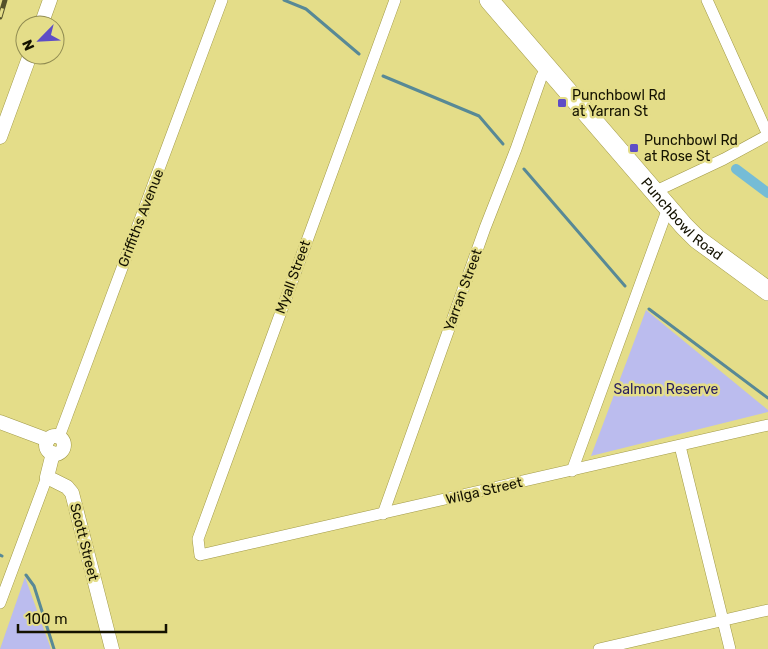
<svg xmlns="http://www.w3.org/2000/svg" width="768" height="649" font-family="Rubik,sans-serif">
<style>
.green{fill:#bbbcee}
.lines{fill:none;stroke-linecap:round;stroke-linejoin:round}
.stream{stroke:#588996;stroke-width:3}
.canal{stroke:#75bcd6;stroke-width:10}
.minor-casing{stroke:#a19946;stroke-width:12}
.tertiary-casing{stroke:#a19946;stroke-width:15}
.primary-casing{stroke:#a19946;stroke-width:20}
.minor{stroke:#fff;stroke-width:11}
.tertiary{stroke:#fff;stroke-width:14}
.primary{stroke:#fff;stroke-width:19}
.rail-casing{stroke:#55512b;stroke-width:5}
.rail{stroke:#e4dd89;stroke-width:3;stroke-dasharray:9;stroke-linecap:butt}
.poi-dot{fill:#5e4dc6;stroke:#e4dd89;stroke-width:2}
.labels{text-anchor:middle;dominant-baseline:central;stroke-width:5;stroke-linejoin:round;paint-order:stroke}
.poi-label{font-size:14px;fill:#141200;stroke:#e4dd89;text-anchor:start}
.street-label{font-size:14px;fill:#141200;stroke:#e4dd89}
.park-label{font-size:14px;fill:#281e5f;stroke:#e4dd89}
</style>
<rect width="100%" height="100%" fill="#e4dd89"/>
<g class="green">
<polygon points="646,310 768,410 768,412 591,456"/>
<polygon points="25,577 51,649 0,649"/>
</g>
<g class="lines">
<g class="stream">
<polyline points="284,0 306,9 359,54"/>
<polyline points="383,76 479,116 503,144"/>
<polyline points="524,169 625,286"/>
<polyline points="649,309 768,398"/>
<polyline points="0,555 2,556"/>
<polyline points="26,575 34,586 54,649"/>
</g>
<polyline class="canal" points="736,169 768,193"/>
<defs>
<g id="minor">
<polyline points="395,0 198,539 200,555 768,425"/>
<polyline points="707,0 768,135"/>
<polyline points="654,192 724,159 768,135"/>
<polyline points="59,437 222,0"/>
<polyline points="680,446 730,649"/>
<polyline points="572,471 668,208"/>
<polyline points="383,514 485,228 516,149 541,78 547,67"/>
<polyline points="0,603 47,477"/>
<polyline points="599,649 768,610"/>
</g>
<g id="tertiary">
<polyline points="41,25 50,0"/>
<polyline points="0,137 30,55"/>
<polyline points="0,422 48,440"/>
<circle cx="55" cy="445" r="9"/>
<polyline points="53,453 47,477 67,487 72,493 112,649"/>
</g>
<g id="primary">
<path id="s1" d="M489,0L684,226L697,239L768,291"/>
</g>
</defs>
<use href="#minor" class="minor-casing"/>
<use href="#tertiary" class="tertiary-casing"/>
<use href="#primary" class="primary-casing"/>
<use href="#minor" class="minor"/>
<use href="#tertiary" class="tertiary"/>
<use href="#primary" class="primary"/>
<defs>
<polyline id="rail" points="0,17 5,0"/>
</defs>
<use href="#rail" class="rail-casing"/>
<use href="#rail" class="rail"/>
</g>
<g class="poi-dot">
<rect x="557" y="98" width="10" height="10" rx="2.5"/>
<rect x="629" y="143" width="10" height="10" rx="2.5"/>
</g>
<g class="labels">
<g class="poi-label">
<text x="572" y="95">Punchbowl Rd<tspan x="572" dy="16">at Yarran St</tspan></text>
<text x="644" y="140">Punchbowl Rd<tspan x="644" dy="16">at Rose St</tspan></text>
</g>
<g class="street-label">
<text transform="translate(141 218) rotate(-69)">Griffiths Avenue</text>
<text stroke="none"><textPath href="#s1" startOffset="292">Punchbowl Road</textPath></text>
<text transform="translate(293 277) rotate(-70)">Myall Street</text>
<text transform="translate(463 290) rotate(-70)">Yarran Street</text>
<text transform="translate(484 491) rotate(-13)">Wilga Street</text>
<text transform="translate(84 542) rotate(76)">Scott Street</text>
</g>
<g class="park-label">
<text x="666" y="389">Salmon Reserve</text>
</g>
</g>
<g transform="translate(40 40) rotate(246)"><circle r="24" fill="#e4dd89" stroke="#918c52"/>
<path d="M0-4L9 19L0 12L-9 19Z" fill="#5e4dc6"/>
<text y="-8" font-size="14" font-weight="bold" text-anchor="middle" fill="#141200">N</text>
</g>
<path d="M18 624v8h148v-8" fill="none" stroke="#141200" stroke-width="2.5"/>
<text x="25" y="624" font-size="15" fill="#141200" stroke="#e4dd89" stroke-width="4" paint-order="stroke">100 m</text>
</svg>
